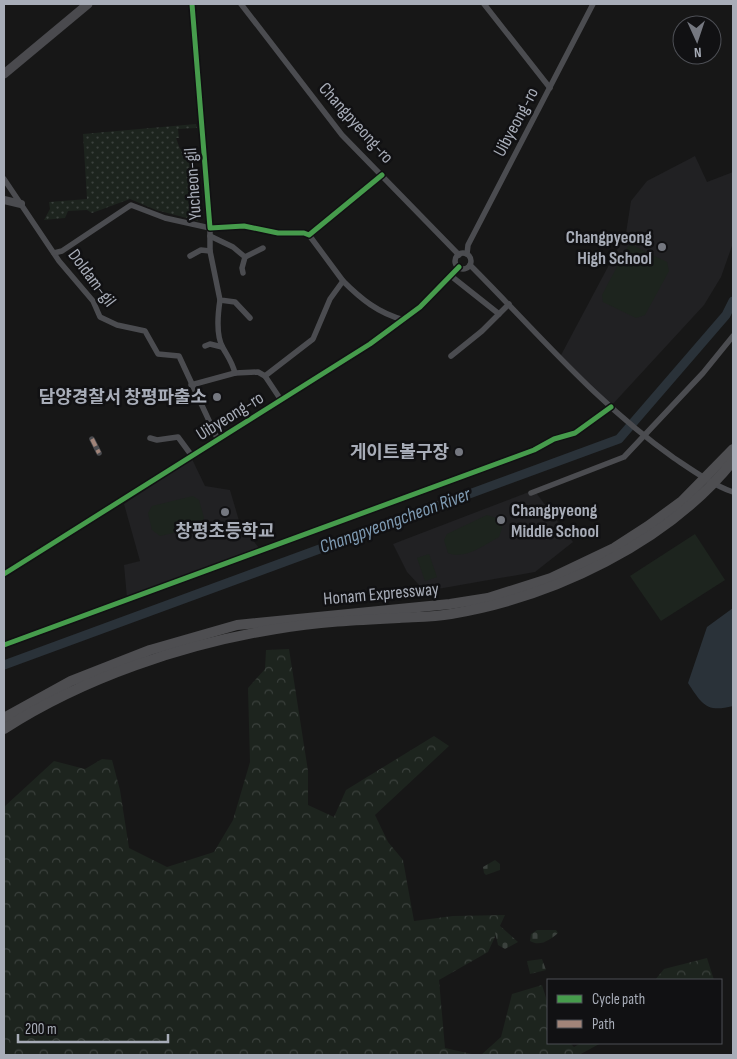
<svg xmlns="http://www.w3.org/2000/svg" width="737" height="1059" font-family="'Sofia Sans Condensed','Noto Sans KR',sans-serif">
<style>
.built{fill:#212123}
.green{fill:url(#green-dots)}
.forest{fill:url(#forest-crowns)}
.cemetery{fill:url(#cemetery-stones)}
.pitch{fill:#1d241e}
.water{fill:#2a3239}
.lines{fill:none;stroke-linecap:round;stroke-linejoin:round}
.river{stroke:#2a3239;stroke-width:9}
.minor{stroke:#4b4c50;stroke-width:5.5}
.tertiary{stroke:#4b4c50;stroke-width:8}
.secondary{stroke:#4a4a4e;stroke-width:9}
.motorway{stroke:#4e4e51;stroke-width:10}
.quiet{stroke:#a18479;stroke-width:4;stroke-dasharray:8 4;stroke-linecap:butt}
.cycleway-casing{stroke:#111113;stroke-width:8}
.cycleway{stroke:#469c4c;stroke-width:5}
.poi-dot{fill:#757880;stroke:#111113;stroke-width:2}
.labels{text-anchor:middle;dominant-baseline:central;stroke-width:5;stroke-linejoin:round;paint-order:stroke}
.street-label{font-size:18px;fill:#a8adb8;stroke:#111113}
.poi-label{font-size:18px;font-weight:bold;fill:#a8adb8;stroke:#111113;text-anchor:end}
.water-label{font-size:19px;font-style:italic;fill:#7f9bb3;stroke:#111113}
</style>
<defs>
<pattern id="green-dots" width="8" height="8" patternUnits="userSpaceOnUse" patternTransform="scale(1.25)"><rect width="8" height="8" fill="#1d241e"/><path d="M2 2h.1M6 6h.1" fill="none" stroke="#3b413d" stroke-width="1.8" stroke-linecap="round"/></pattern>
<pattern id="forest-crowns" width="20" height="18" patternUnits="userSpaceOnUse" patternTransform="scale(1.25)"><rect width="20" height="18" fill="#1d241e"/><path d="M2 6a3 3 0 1 1 6 0M12 15a3 3 0 1 1 6 0" fill="none" stroke="#3b413d"/></pattern>
<pattern id="cemetery-stones" width="16" height="16" patternUnits="userSpaceOnUse" patternTransform="scale(1.25)"><rect width="16" height="16" fill="#1d241e"/><path d="M2 7V4a2 2 0 0 1 4 0v3zM10 15v-3a2 2 0 0 1 4 0v3z" fill="#3b413d"/></pattern>
</defs>
<rect width="100%" height="100%" fill="#171717"/>
<g class="built">
<polygon points="695,156 707,182 733,172 733,243 721,277 704,305 611,406 560,357 626,233 631,201 647,181"/>
<polygon points="192,459 205,486 230,490 240,524 259,548 127,598 124,565 140,561 124,504"/>
<polygon points="534,490 573,542 535,572 432,590 420,586 407,572 393,544"/>
</g>
<polygon class="green" points="196,124 197,128 178,129 179,138 176,138 180,149 193,148 194,165 191,166 193,183 196,183 198,221 156,210 130,199 92,213 87,210 68,211 65,218 44,220 50,209 49,202 87,199 83,134"/>
<g class="forest">
<polygon points="289,649 308,771 308,805 334,817 346,790 434,736 449,746 375,815 388,842 403,860 414,921 453,916 505,915 488,952 439,980 445,1048 476,1055 4,1055 4,807 54,761 85,769 102,759 112,760 120,790 129,848 167,867 214,852 233,820 250,762 248,688 265,669 266,650"/>
<polygon points="707,958 714,980 655,980 664,969"/>
<polygon points="542,985 548,1004 548,1043 570,1043 574,1047 581,1043 601,1043 579,1055 481,1055 501,1037 512,994"/>
</g>
<g class="cemetery">
<polygon points="495,860 500,864 500,870 486,875 484,873 483,867"/>
<polygon points="499,925 518,942 505,949 498,945 495,932"/>
<path d="M537,930H556L558,933C550,940 540,947 530,941L531,934Z"/>
<polygon points="542,959 546,970 530,974 527,961"/>
</g>
<g class="pitch">
<polygon points="632,245 667,262 669,271 645,315 636,318 603,302 602,295 628,246"/>
<polygon points="193,496 199,500 204,518 200,527 160,536 152,530 148,513 152,506"/>
<path d="M487,515L499,519L502,528L499,537C484,545 465,560 448,553L444,540L447,534Z"/>
<polygon points="695,534 725,580 661,621 630,576"/>
<polygon points="429,554 437,577 425,581 417,558"/>
</g>
<path class="water" d="M733,608V706C706,713 702,704 688,683L707,627Z"/>
<g class="lines">
<polyline class="river" points="4,665 619,439 726,315 733,301"/>
<g class="minor">
<polyline points="192,4 210,228 244,226 278,233 304,233 309,235 382,175"/>
<polyline points="241,4 342,135 459,255"/>
<polyline points="484,4 550,88"/>
<polyline points="4,179 59,261 93,301 100,317 117,325 145,331 158,354 179,356 218,440"/>
<polyline points="309,235 343,281"/>
<polyline points="210,236 233,247 245,257 242,268 243,273"/>
<circle cx="463" cy="261" r="8"/>
<polyline points="54,253 62,251 131,205 165,218 210,228 210,251 220,300 235,302 250,318"/>
<polyline points="467,254 468,245 593,4"/>
<polyline points="190,256 201,250 210,251"/>
<polyline points="245,257 263,248"/>
<path d="M470,265C536,331 597,404 674,458C692,470 713,485 733,492"/>
<polyline points="451,276 499,314"/>
<path d="M220,300C218,313 216,336 223,348C228,357 232,362 235,373L258,372L265,376L281,400"/>
<polyline points="205,346 210,344 222,347"/>
<polyline points="451,356 482,331 509,304"/>
<path d="M265,376L313,339L330,299L343,281C361,299 378,313 404,320"/>
<polyline points="191,385 235,373"/>
<polyline points="150,438 157,440 178,437 192,456"/>
<polyline points="92,439 99,453"/>
<polyline points="531,493 624,457 703,373 733,336"/>
<polyline points="4,574 370,344 420,307 459,267"/>
<polyline points="4,645 534,450 554,439 575,433 611,407"/>
</g>
<polyline class="tertiary" points="4,200 21,204"/>
<polyline class="secondary" points="4,74 88,4"/>
<g class="motorway">
<polyline points="4,718 71,681 150,650 237,625 450,604 488,598 551,578 614,548 648,526 682,501 733,449"/>
<path d="M4,729C83,678 183,644 276,629C317,622 358,620 399,618C416,617 434,617 451,614C553,597 667,543 733,461"/>
</g>
<polyline class="quiet" points="92,439 99,453"/>
<defs>
<g id="cycleway">
<polyline points="192,4 210,228 244,226 278,233 304,233 309,235 382,175"/>
<polyline points="4,574 370,344 420,307 459,267"/>
<polyline points="4,645 534,450 554,439 575,433 611,407"/>
</g>
</defs>
<use href="#cycleway" class="cycleway-casing"/>
<use href="#cycleway" class="cycleway"/>
</g>
<g class="poi-dot">
<circle cx="662" cy="247" r="5"/>
<circle cx="217" cy="397" r="5"/>
<circle cx="459" cy="452" r="5"/>
<circle cx="225" cy="512" r="5"/>
<circle cx="501" cy="520" r="5"/>
</g>
<g class="labels">
<g class="street-label">
<text transform="translate(516 122) rotate(-62)">Uibyeong-ro</text>
<text transform="translate(356 123) rotate(48)">Changpyeong-ro</text>
<text transform="translate(193 184) rotate(-94)">Yucheon-gil</text>
<text transform="translate(92 278) rotate(53)">Doldam-gil</text>
<text transform="translate(230 416) rotate(-32)">Uibyeong-ro</text>
<text transform="translate(381 594) rotate(-5)">Honam Expressway</text>
</g>
<g class="poi-label">
<text x="652" y="237">Changpyeong<tspan x="652" dy="21">High School</tspan></text>
<text x="207" y="397">담양경찰서 창평파출소</text>
<text x="449" y="452">게이트볼구장</text>
<text x="511" y="510" text-anchor="start">Changpyeong<tspan x="511" dy="21">Middle School</tspan></text>
<text x="225" y="531" text-anchor="middle">창평초등학교</text>
</g>
<g class="water-label">
<text transform="translate(395 521) rotate(-20)">Changpyeongcheon River</text>
</g>
</g>
<rect width="737" height="1059" fill="none" stroke="#a8adb8" stroke-width="10"/>
<rect x="547" y="979" width="175" height="65" fill="#111113" stroke="#4d4f55"/>
<rect x="557" y="995" width="25" height="8" fill="#469c4c" stroke="#4d4f55"/>
<text x="592" y="1004" font-size="15" fill="#a8adb8">Cycle path</text>
<rect x="557" y="1020" width="25" height="8" fill="#a18479" stroke="#4d4f55"/>
<text x="592" y="1029" font-size="15" fill="#a8adb8">Path</text>
<g transform="translate(697 40) rotate(177)"><circle r="24" fill="#111113" stroke="#4d4f55"/>
<path d="M0-4L9 19L0 12L-9 19Z" fill="#757880"/>
<text y="-8" font-size="14" font-weight="bold" text-anchor="middle" fill="#a8adb8">N</text>
</g>
<path d="M18 1034v8h150v-8" fill="none" stroke="#a8adb8" stroke-width="2.5"/>
<text x="25" y="1034" font-size="15" fill="#a8adb8" stroke="#111113" stroke-width="4" paint-order="stroke">200 m</text>
</svg>
